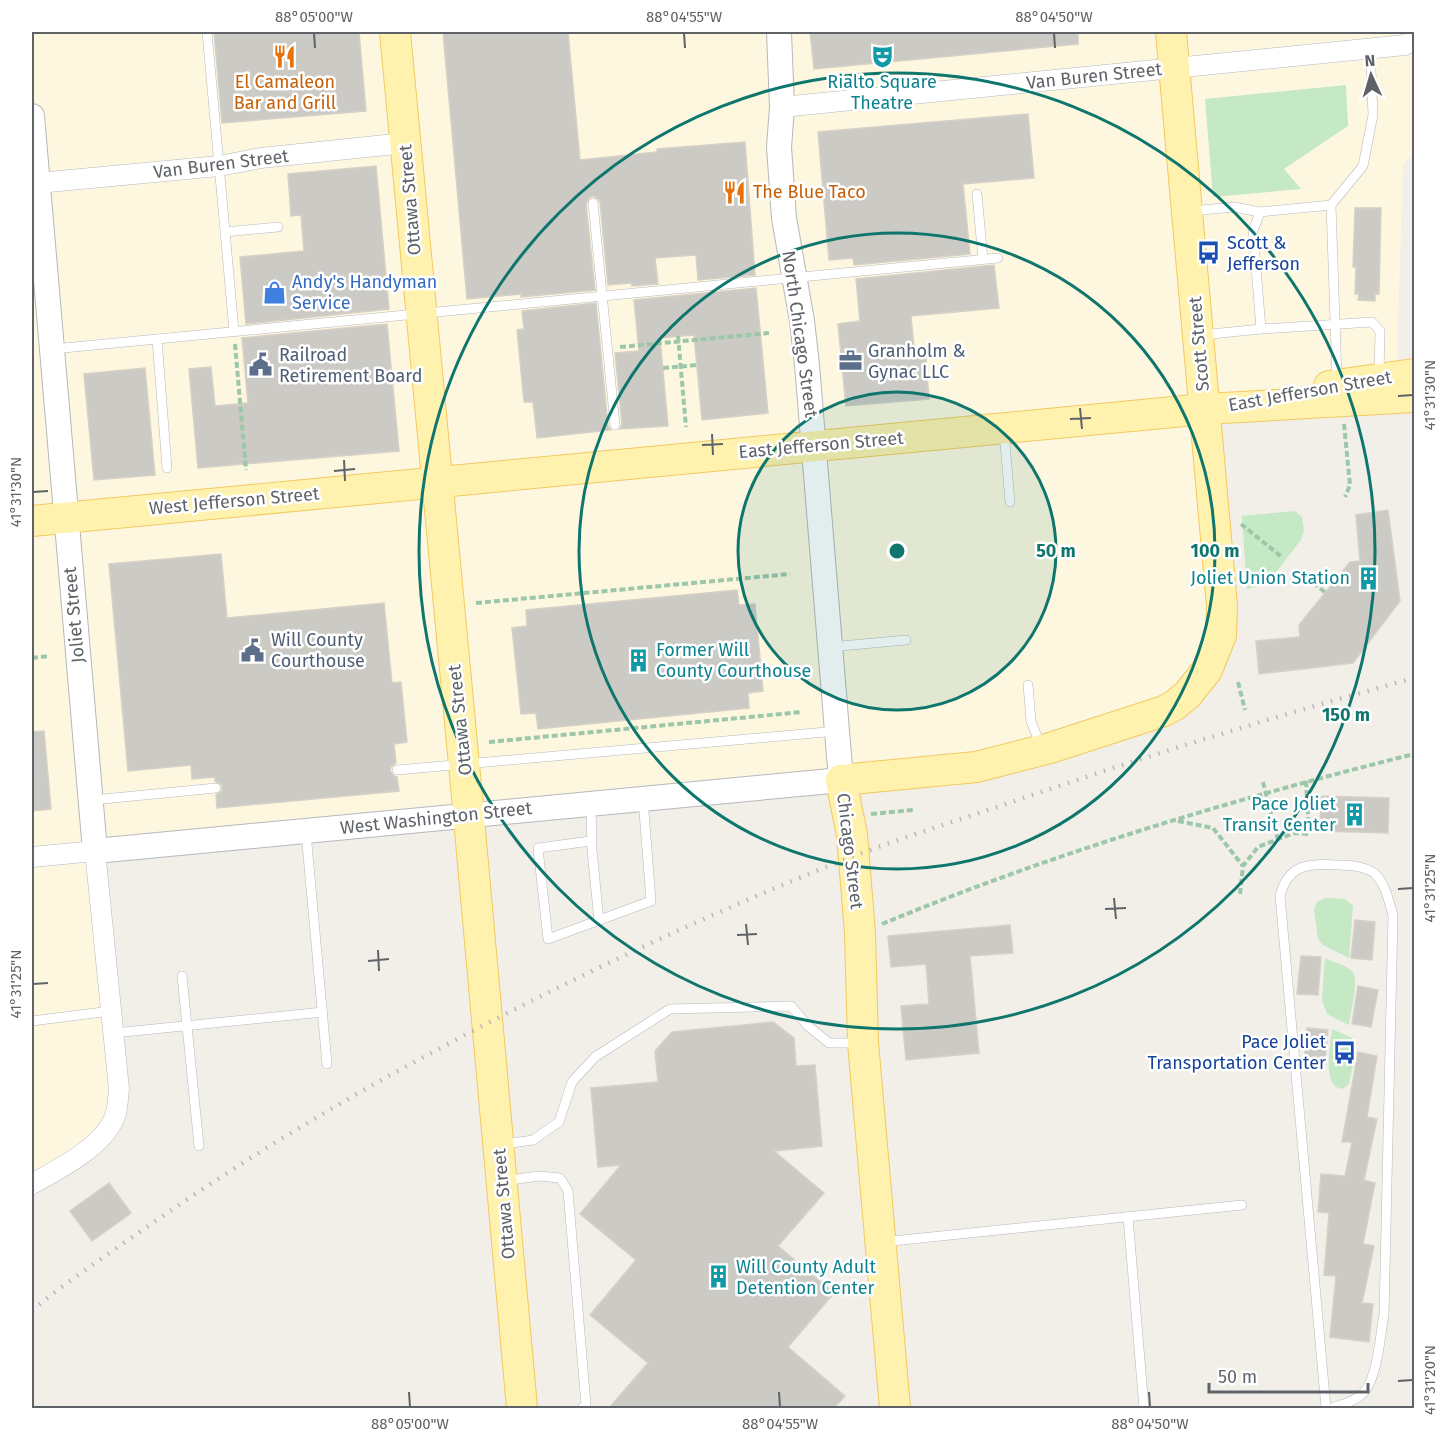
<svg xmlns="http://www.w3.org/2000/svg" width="1446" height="1440" font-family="'Fira Sans',sans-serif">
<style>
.commercial{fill:#fef7e0}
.green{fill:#c5e8c5}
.building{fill:#cccac5;stroke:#d6d1c6;stroke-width:1.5}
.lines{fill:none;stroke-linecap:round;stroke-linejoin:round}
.service-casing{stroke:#b5b8bc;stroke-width:10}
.minor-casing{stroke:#b5b8bc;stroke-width:21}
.tertiary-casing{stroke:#b5b8bc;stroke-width:26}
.primary-casing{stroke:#f2c960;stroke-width:32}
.path{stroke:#9cc7a9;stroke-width:4;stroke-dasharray:6 3;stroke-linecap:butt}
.service{stroke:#fff;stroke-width:9}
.minor{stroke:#fff;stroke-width:20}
.tertiary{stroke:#fff;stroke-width:24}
.primary{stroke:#fff2af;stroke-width:30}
.rail{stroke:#b6b7b8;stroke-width:4.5;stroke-dasharray:1.5 8;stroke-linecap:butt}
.ticks{fill:none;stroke:#5f6368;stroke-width:2}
.ring{fill:none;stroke:#0f766e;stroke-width:3}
.labels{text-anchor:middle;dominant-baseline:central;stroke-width:5;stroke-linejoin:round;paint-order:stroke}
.street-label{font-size:18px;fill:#5f6368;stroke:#fff}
.food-label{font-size:18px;fill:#c56008;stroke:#fff}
.culture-label{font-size:18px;fill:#0d838f;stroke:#fff;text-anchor:end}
.transit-label{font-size:18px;fill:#164399;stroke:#fff;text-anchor:start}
.shop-label{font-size:18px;fill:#366cbe;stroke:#fff;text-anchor:start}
.service-label{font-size:18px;fill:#4e5e75;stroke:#fff;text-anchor:start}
.centre{fill:#0f766e;stroke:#fff;stroke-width:3}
.ring-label{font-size:18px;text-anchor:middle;font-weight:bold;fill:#0f766e;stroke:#fff;stroke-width:5;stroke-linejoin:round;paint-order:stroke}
.neatline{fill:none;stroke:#5f6368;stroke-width:2}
.ticks-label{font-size:15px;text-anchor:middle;fill:#5f6368}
</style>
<rect width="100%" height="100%" fill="#f1efe8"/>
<g class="commercial">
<polygon points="32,32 1414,32 1414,152 1403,166 1396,385 70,513 32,89"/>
<polygon points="32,172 62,514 32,517"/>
<polygon points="1203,410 1220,606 1176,702 976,762 88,846 113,1091 104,1122 75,1157 32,1182 32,523"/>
</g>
<g class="green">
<polygon points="1346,85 1348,126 1284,169 1301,189 1213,197 1205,99"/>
<polygon points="1295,511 1302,517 1304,531 1301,540 1267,584 1247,589 1242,516"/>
<polygon points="1325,898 1345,899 1353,906 1349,958 1323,945 1318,939 1314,909 1317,902"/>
<path d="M1325,958C1332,962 1346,965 1352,971C1360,980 1350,1013 1349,1025L1327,1014L1322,1000Z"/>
<path d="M1332,1029L1352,1038L1356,1050L1349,1084L1342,1089C1321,1086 1331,1045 1332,1029Z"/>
</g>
<g class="building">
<polygon points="214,32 359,32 366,111 222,123"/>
<polygon points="443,32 568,32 580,160 657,152 657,149 745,142 755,275 698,280 696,255 655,258 658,284 632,286 632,283 608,285 600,202 598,199 593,196 589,198 586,204 595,290 521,297 521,294 467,299"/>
<polygon points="810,32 1078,32 1078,44 814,69"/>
<polygon points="1028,114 1034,178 963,184 970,254 854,265 853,258 829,260 818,132"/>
<polygon points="376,166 389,309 246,324 240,257 304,251 301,215 291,216 288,174"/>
<polygon points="1355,208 1381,208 1379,294 1375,294 1375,301 1358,300 1359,294 1355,294 1356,267 1353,267"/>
<polygon points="994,265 999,308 911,316 914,349 925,348 929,399 846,406 838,324 860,321 856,279"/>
<polygon points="756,288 768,413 702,420 694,335 660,338 668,426 620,429 622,424 615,353 639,351 634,300"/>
<polygon points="596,303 608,426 611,430 537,438 533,402 524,402 517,330 524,329 522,311"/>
<polygon points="387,324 399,451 198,468 189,369 211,367 215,406 248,403 242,338"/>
<polygon points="145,368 155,475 94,480 84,374"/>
<polygon points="1388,510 1400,601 1353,663 1259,674 1256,641 1300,637 1299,625 1350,562 1360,561 1356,515"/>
<polygon points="221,554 227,618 384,603 392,683 401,682 407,742 394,744 396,763 391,767 390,771 394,776 397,777 399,791 217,808 216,795 222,791 222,785 215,781 215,777 192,779 191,765 128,771 109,564"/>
<polygon points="737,590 739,605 755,604 763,691 748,693 749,708 538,729 536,713 521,714 512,628 527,626 526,610"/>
<polygon points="44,731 51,809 32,811 32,732"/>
<polygon points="1321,796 1389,798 1388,833 1320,831"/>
<polygon points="1355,920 1375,922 1372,960 1351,958"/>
<polygon points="1010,925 1013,953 970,956 979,1053 906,1060 901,1006 929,1004 926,964 891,967 888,936"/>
<polygon points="1301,956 1321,957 1318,995 1297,994"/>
<polygon points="1358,986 1378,990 1371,1027 1352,1024"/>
<polygon points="773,1022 794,1038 796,1066 815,1065 822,1146 774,1151 824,1193 778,1246 834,1293 788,1347 845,1396 834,1408 609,1408 648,1363 590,1315 636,1260 580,1214 621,1165 598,1167 591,1088 658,1082 655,1051 672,1032"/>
<polygon points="1307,1028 1328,1030 1324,1068 1304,1067"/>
<polygon points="1358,1052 1377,1056 1367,1117 1377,1119 1364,1180 1375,1183 1363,1244 1374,1246 1362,1303 1373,1304 1369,1342 1330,1337 1336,1276 1324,1275 1329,1213 1318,1212 1321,1174 1345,1176 1352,1142 1342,1142"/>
<polygon points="109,1183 131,1213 92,1241 70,1211"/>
</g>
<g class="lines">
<defs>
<g id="service">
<polyline points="207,32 234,331"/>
<polyline points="977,194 983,259"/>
<polyline points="593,203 615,425"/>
<polyline points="1331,205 1260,212 1253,231 1261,329 1372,322 1380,331 1379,375"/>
<polyline points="1191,211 1234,207 1260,212"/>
<polyline points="225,232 278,227"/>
<polyline points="1201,335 1261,329"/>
<polyline points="157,339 167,468"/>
<polyline points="53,349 998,258"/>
<polyline points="1337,379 1331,205 1363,166 1373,115 1370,48"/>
<polyline points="1004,432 1010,502"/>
<polyline points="830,647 906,640"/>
<polyline points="1028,685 1031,721 1041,747"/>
<polyline points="397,770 837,731"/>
<polyline points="93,800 216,788"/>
<polyline points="591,806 592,850 599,921"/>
<polyline points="306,833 327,1064"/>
<polyline points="591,841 538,848 548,939 651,901 643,799"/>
<polyline points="182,976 199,1146"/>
<polyline points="32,1021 111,1011"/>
<polyline points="114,1033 323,1012"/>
<polyline points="504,1144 533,1140 559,1122 572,1082 595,1057 670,1009 791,1006 808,1026 829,1043 859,1043"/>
<polyline points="504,1181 538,1176 560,1178 568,1191 586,1405 582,1408"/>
<polyline points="1128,1217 1144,1408"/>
<polyline points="883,1242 1242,1205"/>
<path d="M1326,1408L1280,896C1288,864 1309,863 1338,865C1350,865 1364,866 1374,873C1385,882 1389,902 1393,915L1384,1315C1380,1336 1378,1374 1365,1391C1357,1401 1343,1404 1332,1408"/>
</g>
<g id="minor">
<polyline points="782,107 1405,45 1414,40"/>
<polyline points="38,183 219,166 261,158 405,143"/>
<path d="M32,857L95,851L119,1089C118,1097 118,1105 116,1113C107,1145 59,1169 32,1184"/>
</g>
<polyline id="tertiary" points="32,116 95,851 841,780 807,365 802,321 784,218 779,147 782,107 779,32"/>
<g id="primary">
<polyline points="395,32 466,786 522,1408"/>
<polyline points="1329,386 1414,374"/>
<polyline points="32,521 1205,409 1414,397"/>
<polyline points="841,780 976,767 1050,748 1164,711 1175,705 1188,694 1207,670 1221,635 1222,606 1171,32"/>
<polyline points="841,780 852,835 860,933 863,1043 895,1408"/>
</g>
</defs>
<use href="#service" class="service-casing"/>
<use href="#minor" class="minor-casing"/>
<use href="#tertiary" class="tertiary-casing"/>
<use href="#primary" class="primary-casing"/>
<g class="path">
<polyline points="678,336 686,427"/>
<polyline points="235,344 246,470"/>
<polyline points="620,347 769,333"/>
<polyline points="663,368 697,365"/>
<polyline points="1344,424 1350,485 1345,497"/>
<polyline points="1241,524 1283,558"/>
<polyline points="1306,577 1326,593"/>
<polyline points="476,603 790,574"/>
<polyline points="32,658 49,656"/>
<polyline points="1238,682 1245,710"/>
<polyline points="489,742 802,712"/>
<polyline points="1263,782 1278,840"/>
<polyline points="871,814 913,810"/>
<polyline points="1178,821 1213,828 1243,866"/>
<polyline points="1240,894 1243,866 1258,847 1294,833 1309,834 1306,781"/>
<path d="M882,924C1053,853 1231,800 1410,755"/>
</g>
<use href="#service" class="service"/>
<use href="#minor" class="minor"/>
<use href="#tertiary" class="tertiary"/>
<use href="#primary" class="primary"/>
<path class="rail" d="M32,1311C63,1284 97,1262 131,1238C219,1176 310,1119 405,1067C538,995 674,929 814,872C876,846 940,826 1003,805C1139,758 1276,716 1414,678"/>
</g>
<path class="ticks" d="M314,33L315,48M684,33L685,48M1054,33L1055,48M1398,396L1413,395M1080,408L1082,429M1070,419L1091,418M712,434L713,455M702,445L723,444M344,460L345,481M334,471L355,469M33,492L48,491M1398,889L1413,888M1114,898L1116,919M1105,909L1126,908M746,924L748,945M737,935L757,934M378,950L379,971M368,961L389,959M33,984L48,983M1398,1381L1413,1380M409,1392L410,1407M779,1392L780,1407M1149,1392L1150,1407"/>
<circle cx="897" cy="551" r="159" fill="#0f766e" fill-opacity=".12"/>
<g class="ring">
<circle cx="897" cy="551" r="159"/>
<circle cx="897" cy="551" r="318"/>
<circle cx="897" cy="551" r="478"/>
</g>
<defs>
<symbol id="restaurant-bare" viewBox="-9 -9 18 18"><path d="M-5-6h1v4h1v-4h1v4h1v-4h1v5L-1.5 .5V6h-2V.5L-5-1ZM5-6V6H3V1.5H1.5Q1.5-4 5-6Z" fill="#e8710a" stroke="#fff" stroke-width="2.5" paint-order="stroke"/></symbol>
<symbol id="theatre-bare" viewBox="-9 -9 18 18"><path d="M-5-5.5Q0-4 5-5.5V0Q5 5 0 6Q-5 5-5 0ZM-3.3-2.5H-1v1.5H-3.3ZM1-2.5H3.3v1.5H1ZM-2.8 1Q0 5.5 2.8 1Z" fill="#0f9aa8" stroke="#fff" stroke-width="2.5" paint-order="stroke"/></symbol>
<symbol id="bus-bare" viewBox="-9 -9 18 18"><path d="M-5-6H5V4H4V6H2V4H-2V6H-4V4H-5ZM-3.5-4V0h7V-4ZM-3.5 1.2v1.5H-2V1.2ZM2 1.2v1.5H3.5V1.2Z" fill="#1a4fb4" stroke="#fff" stroke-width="2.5" paint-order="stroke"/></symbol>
<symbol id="shop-bare" viewBox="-9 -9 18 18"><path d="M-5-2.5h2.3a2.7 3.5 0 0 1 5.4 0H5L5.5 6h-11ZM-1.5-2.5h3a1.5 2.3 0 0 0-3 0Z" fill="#3f7fe0" stroke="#fff" stroke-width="2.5" paint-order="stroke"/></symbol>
<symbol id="office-bare" viewBox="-9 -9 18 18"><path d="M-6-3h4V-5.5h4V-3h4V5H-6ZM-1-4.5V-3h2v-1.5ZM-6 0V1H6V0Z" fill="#5c6f8a" stroke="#fff" stroke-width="2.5" paint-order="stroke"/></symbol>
<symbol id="civic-bare" viewBox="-9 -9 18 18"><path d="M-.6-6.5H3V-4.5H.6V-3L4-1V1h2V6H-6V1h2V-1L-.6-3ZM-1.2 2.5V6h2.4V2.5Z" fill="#5c6f8a" stroke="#fff" stroke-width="2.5" paint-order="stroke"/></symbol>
<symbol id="building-bare" viewBox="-9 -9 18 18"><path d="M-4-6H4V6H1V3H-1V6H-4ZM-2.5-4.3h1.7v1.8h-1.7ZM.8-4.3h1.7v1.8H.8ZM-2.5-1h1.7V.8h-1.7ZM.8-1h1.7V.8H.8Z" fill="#0f9aa8" stroke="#fff" stroke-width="2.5" paint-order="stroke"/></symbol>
</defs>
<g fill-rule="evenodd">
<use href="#restaurant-bare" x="268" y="40" width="33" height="33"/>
<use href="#theatre-bare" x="866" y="40" width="33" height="33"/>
<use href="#restaurant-bare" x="718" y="176" width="33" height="33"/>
<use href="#bus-bare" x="1192" y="236" width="33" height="33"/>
<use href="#shop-bare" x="258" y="276" width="33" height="33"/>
<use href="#office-bare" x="834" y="344" width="33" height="33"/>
<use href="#civic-bare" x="244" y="348" width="33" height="33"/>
<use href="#building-bare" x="1352" y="562" width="33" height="33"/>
<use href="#civic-bare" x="236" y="634" width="33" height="33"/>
<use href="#building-bare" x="622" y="644" width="33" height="33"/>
<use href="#building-bare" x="1338" y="798" width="33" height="33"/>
<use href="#bus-bare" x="1328" y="1036" width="33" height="33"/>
<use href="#building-bare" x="702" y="1260" width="33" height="33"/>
</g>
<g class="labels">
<g class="street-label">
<text transform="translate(1094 76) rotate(-6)">Van Buren Street</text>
<text transform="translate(221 164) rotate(-7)">Van Buren Street</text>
<text transform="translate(410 200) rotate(-95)">Ottawa Street</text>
<text transform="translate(800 334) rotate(82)">North Chicago Street</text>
<text transform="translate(1199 344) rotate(-95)">Scott Street</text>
<text transform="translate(1310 391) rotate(-10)">East Jefferson Street</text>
<text transform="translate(821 445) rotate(-5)">East Jefferson Street</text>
<text transform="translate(234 501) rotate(-5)">West Jefferson Street</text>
<text transform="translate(74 615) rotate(-95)">Joliet Street</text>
<text transform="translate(460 720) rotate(-96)">Ottawa Street</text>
<text transform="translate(436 818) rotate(-6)">West Washington Street</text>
<text transform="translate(850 851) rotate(83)">Chicago Street</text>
<text transform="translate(504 1204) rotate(-95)">Ottawa Street</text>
</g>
<g class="food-label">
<text x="285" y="82">El Camaleon<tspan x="285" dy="21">Bar and Grill</tspan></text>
<text x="753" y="192" text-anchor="start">The Blue Taco</text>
</g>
<g class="culture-label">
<text x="882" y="82" text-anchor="middle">Rialto Square<tspan x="882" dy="21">Theatre</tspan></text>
<text x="1350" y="578">Joliet Union Station</text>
<text x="656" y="650" text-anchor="start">Former Will<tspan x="656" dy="21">County Courthouse</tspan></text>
<text x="1336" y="804">Pace Joliet<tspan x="1336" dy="21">Transit Center</tspan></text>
<text x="736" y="1267" text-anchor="start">Will County Adult<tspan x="736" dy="21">Detention Center</tspan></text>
</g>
<g class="transit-label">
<text x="1227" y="243">Scott &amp;<tspan x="1227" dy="21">Jefferson</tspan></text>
<text x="1326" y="1042" text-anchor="end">Pace Joliet<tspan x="1326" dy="21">Transportation Center</tspan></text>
</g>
<g class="shop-label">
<text x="292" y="282">Andy's Handyman<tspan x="292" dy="21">Service</tspan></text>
</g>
<g class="service-label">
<text x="868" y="351">Granholm &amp;<tspan x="868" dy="21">Gynac LLC</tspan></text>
<text x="279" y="355">Railroad<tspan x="279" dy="21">Retirement Board</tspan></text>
<text x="271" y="640">Will County<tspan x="271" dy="21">Courthouse</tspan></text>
</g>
</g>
<circle cx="897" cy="551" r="9" class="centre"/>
<g class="ring-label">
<text x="1056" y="557">50 m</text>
<text x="1215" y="557">100 m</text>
<text x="1346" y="721">150 m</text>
</g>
<rect width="1446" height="1440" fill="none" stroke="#ffffff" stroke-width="66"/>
<g transform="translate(1371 75) rotate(356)" stroke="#ffffff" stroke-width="4.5" paint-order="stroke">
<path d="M0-4.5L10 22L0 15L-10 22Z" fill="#5f6368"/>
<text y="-9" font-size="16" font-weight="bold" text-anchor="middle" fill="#5f6368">N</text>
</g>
<path d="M1209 1383v9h159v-9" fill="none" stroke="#5f6368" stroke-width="3"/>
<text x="1218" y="1383" font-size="18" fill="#5f6368" stroke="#ffffff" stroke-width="4.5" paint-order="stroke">50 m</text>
<rect x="33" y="33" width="1380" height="1374" class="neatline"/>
<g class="ticks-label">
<text x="314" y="22">88°05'00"W</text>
<text x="684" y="22">88°04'55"W</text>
<text x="1054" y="22">88°04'50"W</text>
<text transform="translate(1430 395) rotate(-90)" y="5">41°31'30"N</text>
<text transform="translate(16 492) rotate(-90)" y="5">41°31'30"N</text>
<text transform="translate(1430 888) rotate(-90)" y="5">41°31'25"N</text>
<text transform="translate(16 984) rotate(-90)" y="5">41°31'25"N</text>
<text transform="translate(1430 1380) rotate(-90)" y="5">41°31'20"N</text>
<text x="410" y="1429">88°05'00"W</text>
<text x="780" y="1429">88°04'55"W</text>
<text x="1150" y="1429">88°04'50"W</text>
</g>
</svg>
